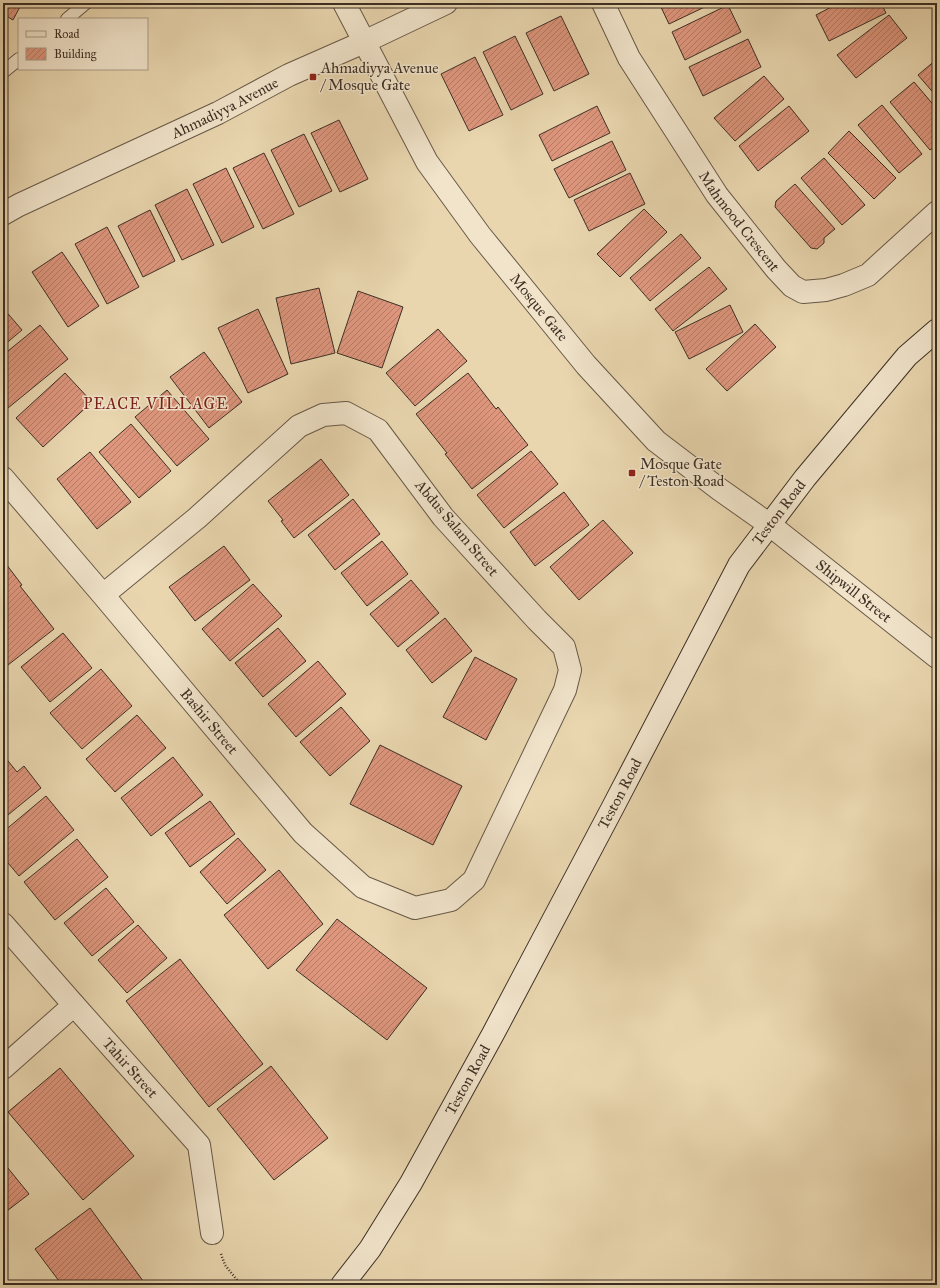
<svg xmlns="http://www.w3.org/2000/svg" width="940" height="1288" font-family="'IM FELL Great Primer',serif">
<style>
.building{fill:url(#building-hatch);stroke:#3d2f24}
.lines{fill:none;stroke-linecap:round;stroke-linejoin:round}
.service-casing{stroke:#685947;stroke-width:14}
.minor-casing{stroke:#685947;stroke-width:24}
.secondary-casing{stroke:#3d2f24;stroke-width:24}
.path{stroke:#3d2f24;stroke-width:2.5;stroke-dasharray:1 2;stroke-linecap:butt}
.service{stroke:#f1e4cb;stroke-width:12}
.minor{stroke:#f1e4cb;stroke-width:22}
.secondary{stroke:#f1e4cb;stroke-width:22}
.poi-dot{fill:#8f2418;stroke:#f1e4cb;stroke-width:1.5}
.labels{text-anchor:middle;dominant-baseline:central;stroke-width:3;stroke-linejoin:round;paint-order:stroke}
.poi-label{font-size:15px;fill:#3d2f24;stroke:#f1e4cb;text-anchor:start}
.street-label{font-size:15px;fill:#3d2f24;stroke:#f1e4cb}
.neighbourhood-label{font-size:16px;letter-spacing:1px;fill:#7a1f14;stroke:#f1e4cb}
</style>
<defs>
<pattern id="building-hatch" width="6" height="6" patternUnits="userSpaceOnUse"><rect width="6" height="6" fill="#de967d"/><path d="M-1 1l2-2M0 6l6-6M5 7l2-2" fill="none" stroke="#b57b66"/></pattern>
</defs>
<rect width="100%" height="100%" fill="#e9d6af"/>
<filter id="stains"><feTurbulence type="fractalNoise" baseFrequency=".005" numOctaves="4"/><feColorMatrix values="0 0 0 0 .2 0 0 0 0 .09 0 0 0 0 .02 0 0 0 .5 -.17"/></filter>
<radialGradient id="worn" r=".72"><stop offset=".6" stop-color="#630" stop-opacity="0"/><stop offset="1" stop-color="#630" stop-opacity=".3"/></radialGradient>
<g class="building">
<polygon points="3,3 22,3 13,20 3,14"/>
<polygon points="659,3 713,3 669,24"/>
<polygon points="839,3 881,3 886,13 829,41 816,15"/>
<polygon points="728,5 741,32 685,60 672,32"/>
<polygon points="889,15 907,38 856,78 837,55"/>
<polygon points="561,16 589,74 554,91 526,33"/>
<polygon points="515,36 543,94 511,110 483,52"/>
<polygon points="748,39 761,67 703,96 689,67"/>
<polygon points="475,57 503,115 469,131 441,74"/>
<polygon points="937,59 937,97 918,75"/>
<polygon points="764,76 784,99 735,141 714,118"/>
<polygon points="914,82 937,109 937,145 930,150 890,102"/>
<polygon points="882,105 922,154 899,173 858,125"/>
<polygon points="597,106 610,133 552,161 539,135"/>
<polygon points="789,106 809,131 758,171 739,146"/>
<polygon points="339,120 368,179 340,192 311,133"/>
<polygon points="849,131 896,178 874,199 828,153"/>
<polygon points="304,134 332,191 299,207 271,150"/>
<polygon points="612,141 626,170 569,198 554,169"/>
<polygon points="264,153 294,214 263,229 233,168"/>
<polygon points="824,158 865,205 842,225 801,178"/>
<polygon points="226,168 254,227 222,243 193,184"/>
<polygon points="630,173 645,204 589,231 574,200"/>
<polygon points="795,184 835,229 824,238 824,243 817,249 811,248 775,207 776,201"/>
<polygon points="187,189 214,245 182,260 155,205"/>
<polygon points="644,209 667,232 620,277 597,254"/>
<polygon points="150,210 175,261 143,277 118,226"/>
<polygon points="107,227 139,287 107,304 75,244"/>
<polygon points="681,234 701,258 650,301 630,278"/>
<polygon points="62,252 99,306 68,327 32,272"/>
<polygon points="709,267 727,289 673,331 655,309"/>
<polygon points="319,288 335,353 291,364 276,298"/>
<polygon points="358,291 403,307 382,368 337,353"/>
<polygon points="730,305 743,332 689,359 675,332"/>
<polygon points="3,308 22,330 3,346"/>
<polygon points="258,309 288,374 248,393 218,328"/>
<polygon points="755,324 776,347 727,391 706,369"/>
<polygon points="40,325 68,359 8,408 3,401 3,355"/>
<polygon points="438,329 467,361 415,406 386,373"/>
<polygon points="204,352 242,402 209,428 170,377"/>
<polygon points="65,373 92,402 43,447 16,418"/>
<polygon points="468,373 496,409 498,407 528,445 472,489 445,454 447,453 416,414"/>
<polygon points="167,390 209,439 177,466 135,417"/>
<polygon points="131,424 171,471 139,498 99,452"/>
<polygon points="531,451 558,484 504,528 477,495"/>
<polygon points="90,452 131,502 97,529 57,479"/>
<polygon points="321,459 349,495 294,538 281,521 283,520 268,501"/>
<polygon points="564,492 589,525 535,566 510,532"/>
<polygon points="353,499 380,534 335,570 308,535"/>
<polygon points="603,520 633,553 579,600 550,567"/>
<polygon points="382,541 408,574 367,606 341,573"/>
<polygon points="224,546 250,580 195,621 169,587"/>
<polygon points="3,560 22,585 20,586 54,629 8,665 3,659"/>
<polygon points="411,580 439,613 398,647 370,614"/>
<polygon points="253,584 282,616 230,661 202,629"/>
<polygon points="445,618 472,651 432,683 406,650"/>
<polygon points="278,628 306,661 263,697 235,663"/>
<polygon points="63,633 92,668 50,702 21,667"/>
<polygon points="475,657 517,679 486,740 443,717"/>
<polygon points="318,661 346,694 296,737 268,704"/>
<polygon points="101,669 132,706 82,749 50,713"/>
<polygon points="341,707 370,741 330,776 300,742"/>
<polygon points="137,715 166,748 115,792 86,759"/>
<polygon points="380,745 462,786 433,845 350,804"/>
<polygon points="4,756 17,772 24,766 41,788 3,819 3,757"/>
<polygon points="173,757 203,795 151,836 121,798"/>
<polygon points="46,796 74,830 19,876 3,857 3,832"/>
<polygon points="210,801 235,834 190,867 165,833"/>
<polygon points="238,838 266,870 227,904 200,872"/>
<polygon points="77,839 108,877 55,920 24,882"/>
<polygon points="279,870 323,924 268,969 224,915"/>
<polygon points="106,888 134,922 92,956 64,923"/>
<polygon points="337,919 427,988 387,1040 296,970"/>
<polygon points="138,925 167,958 127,993 98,960"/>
<polygon points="180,959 263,1064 209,1107 126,1001"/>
<polygon points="271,1066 328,1138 274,1180 217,1109"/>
<polygon points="60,1068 134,1156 83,1200 8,1112"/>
<polygon points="3,1162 29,1194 3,1214"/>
<polygon points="90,1208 146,1285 62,1285 35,1249"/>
</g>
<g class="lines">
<defs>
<g id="service">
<polyline points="67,19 86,3"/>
<polyline points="3,72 19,59"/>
</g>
<g id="minor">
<path id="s1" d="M344,3L427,162L480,235L586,365L656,441L719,489L770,525L937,657"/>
<path id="s2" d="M603,3L629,58L717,195L776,269L792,286L803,292L826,290L844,285L868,275L937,212"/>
<path id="s3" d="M3,214L19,205L218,113L289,75L364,42L446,3"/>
<path id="s4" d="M3,478L103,595L303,833L363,887L415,908L451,900L474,880L565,690L570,670L564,647L537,620L443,517L378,430L346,413L323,415L299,426L197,518L103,595"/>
<path id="s5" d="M3,924L74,1005L199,1145L212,1233"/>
<polyline points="3,1068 74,1005"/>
</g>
<g id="secondary">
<path id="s6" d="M342,1285L370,1249L411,1183L493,1034L613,807L739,565L805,478L907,356L937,330"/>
</g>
</defs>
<use href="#service" class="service-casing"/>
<use href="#minor" class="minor-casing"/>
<use href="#secondary" class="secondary-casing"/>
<polyline class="path" points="221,1254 225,1265 241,1285"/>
<use href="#service" class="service"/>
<use href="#minor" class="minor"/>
<use href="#secondary" class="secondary"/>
</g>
<g class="poi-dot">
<rect x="309" y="73" width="8" height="8" rx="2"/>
<rect x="628" y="469" width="8" height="8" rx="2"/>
</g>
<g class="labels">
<g class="poi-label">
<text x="321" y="68">Ahmadiyya Avenue<tspan x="321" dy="17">/ Mosque Gate</tspan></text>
<text x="640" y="464">Mosque Gate<tspan x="640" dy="17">/ Teston Road</tspan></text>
</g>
<g class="street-label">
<text stroke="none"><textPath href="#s3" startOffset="246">Ahmadiyya Avenue</textPath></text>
<text stroke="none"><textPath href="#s2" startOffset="258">Mahmood Crescent</textPath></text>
<text stroke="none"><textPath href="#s1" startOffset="363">Mosque Gate</textPath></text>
<text stroke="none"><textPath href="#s6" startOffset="889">Teston Road</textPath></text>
<text transform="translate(457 528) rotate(50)">Abdus Salam Street</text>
<text stroke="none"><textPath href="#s1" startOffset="789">Shipwill Street</textPath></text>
<text stroke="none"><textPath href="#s4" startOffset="319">Bashir Street</textPath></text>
<text stroke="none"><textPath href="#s6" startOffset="565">Teston Road</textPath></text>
<text stroke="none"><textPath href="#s5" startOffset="192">Tahir Street</textPath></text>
<text stroke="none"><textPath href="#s6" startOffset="241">Teston Road</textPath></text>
</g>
<g class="neighbourhood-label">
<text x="156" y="403">PEACE VILLAGE</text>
</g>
</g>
<rect width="940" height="1288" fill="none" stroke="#e9d6af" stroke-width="16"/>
<rect x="4" y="4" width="932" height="1280" fill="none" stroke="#3d2f24" stroke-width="2"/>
<rect x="8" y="8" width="924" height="1272" fill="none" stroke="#3d2f24"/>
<rect x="18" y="18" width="130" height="52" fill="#f1e4cb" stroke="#a99c88"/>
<rect x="26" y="31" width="20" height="6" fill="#f1e4cb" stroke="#a99c88"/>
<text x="54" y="38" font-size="12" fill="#3d2f24">Road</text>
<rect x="26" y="48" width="20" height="12" fill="url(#building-hatch)" stroke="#a99c88"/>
<text x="54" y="58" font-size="12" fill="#3d2f24">Building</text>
<rect width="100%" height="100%" filter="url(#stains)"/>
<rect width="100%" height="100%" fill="url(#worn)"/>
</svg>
